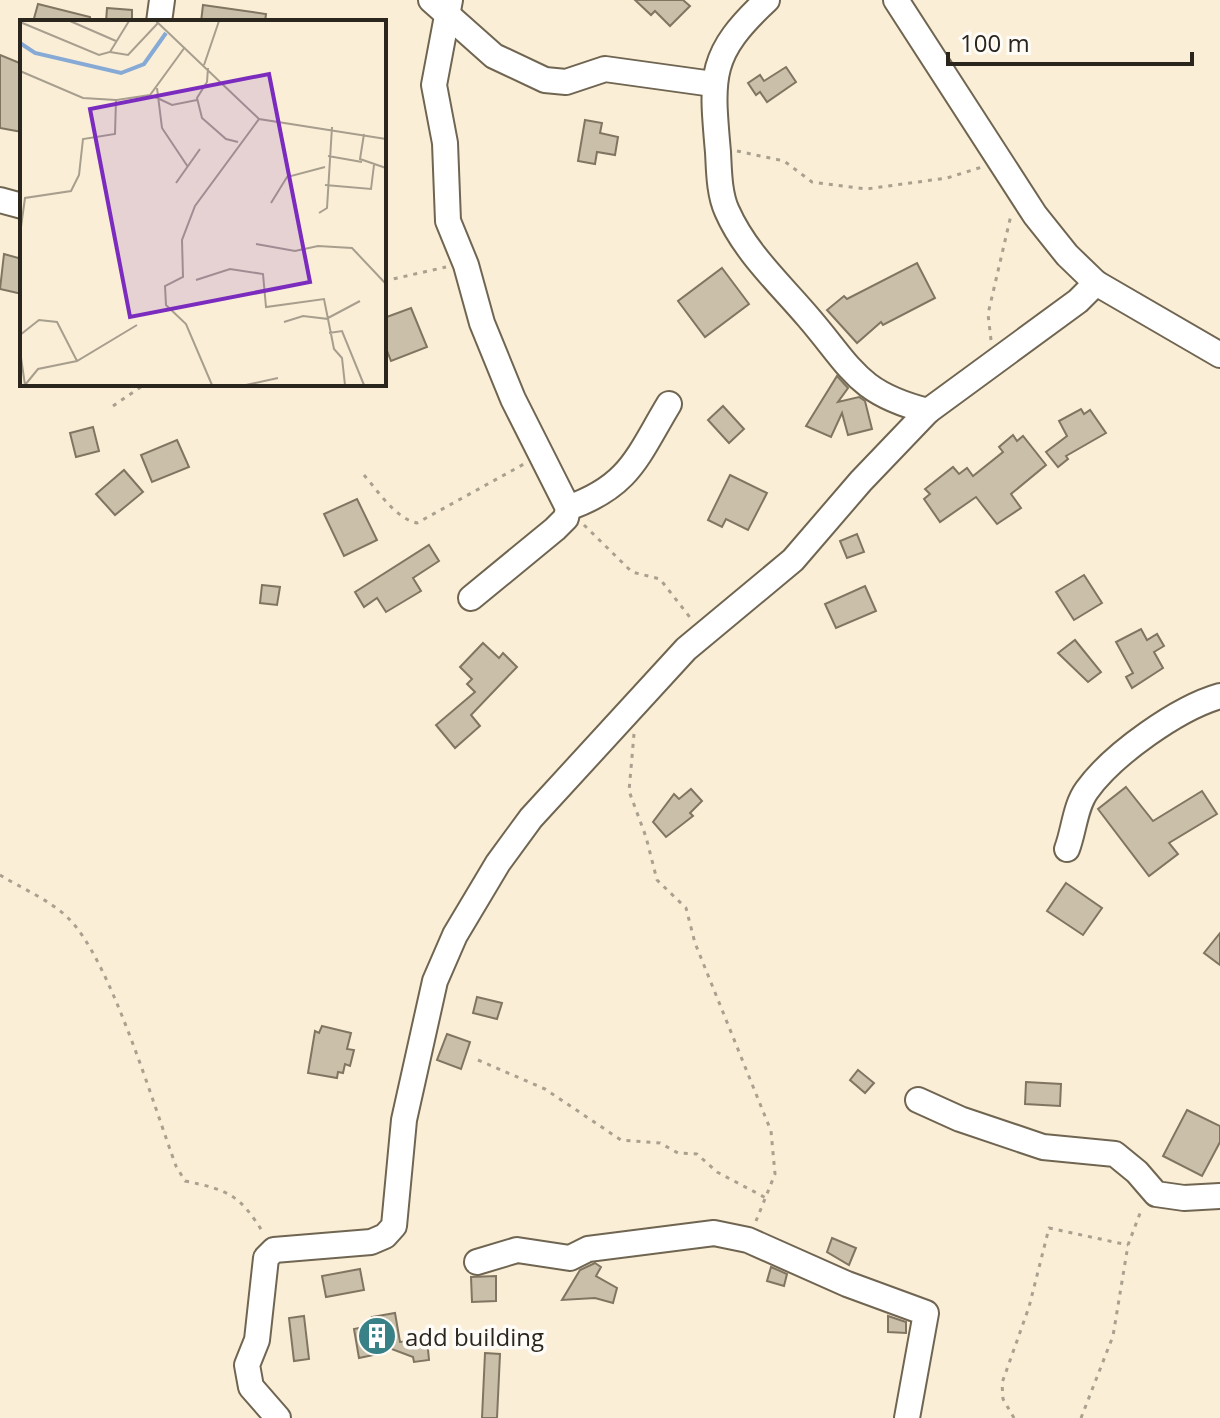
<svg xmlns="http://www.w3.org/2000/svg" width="1220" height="1418" font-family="'Open Sans',sans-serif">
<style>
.building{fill:#cabfa9;stroke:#807561;stroke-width:2}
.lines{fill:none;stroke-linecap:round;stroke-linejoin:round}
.minor-casing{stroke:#6f6551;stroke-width:28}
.path{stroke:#a9a08e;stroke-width:3;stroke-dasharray:4 6;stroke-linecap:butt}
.minor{stroke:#fff;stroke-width:24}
.labels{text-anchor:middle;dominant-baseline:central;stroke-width:7;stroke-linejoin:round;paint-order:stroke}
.poi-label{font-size:24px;fill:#2a261d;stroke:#fffcf8;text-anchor:start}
.inset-river{fill:none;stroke:#86aad5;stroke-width:4}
.inset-road{fill:none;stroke:#a79e8d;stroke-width:2}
.view{fill:#7b2cbf;fill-opacity:0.15;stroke:#7b2cbf;stroke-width:4}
.inset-edge{fill:none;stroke:#2a261d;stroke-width:4}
</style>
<rect width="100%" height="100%" fill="#faeed7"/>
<g class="building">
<polygon points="635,0 683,0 690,6 670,26 655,11 651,15"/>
<polygon points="38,4 90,17 90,22 33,22"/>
<polygon points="203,5 266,14 265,22 201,22"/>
<polygon points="107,8 132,10 132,22 106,22"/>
<polygon points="0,55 22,64 22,132 0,128"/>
<polygon points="786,67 796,82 767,102 760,92 756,95 748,83 760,75 764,81"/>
<polygon points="585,120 602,123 600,133 618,137 615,155 597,152 595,164 578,161"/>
<polygon points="4,254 22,259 22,294 0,289"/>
<polygon points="917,263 935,298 883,325 881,322 857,343 827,310 844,296 847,299"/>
<polygon points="722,268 749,304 705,337 678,301"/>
<polygon points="411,308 427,347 391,361 384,343 384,318"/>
<polygon points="837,376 848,388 838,402 859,397 865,401 872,429 848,435 842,413 831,437 806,426"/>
<polygon points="723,406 744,429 729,443 708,420"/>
<polygon points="1081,409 1084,414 1090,410 1106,433 1066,456 1068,459 1058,467 1046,452 1067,436 1059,421"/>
<polygon points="93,427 99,451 76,457 70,433"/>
<polygon points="1013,435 1017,441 1023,436 1046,465 1011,494 1021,508 997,524 976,497 940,522 924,499 930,494 925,489 953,467 959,474 967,468 973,476 1003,452 999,447"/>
<polygon points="177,440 189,467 152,482 141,455"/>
<polygon points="124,470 143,492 115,515 96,494"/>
<polygon points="730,475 767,493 748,530 726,519 722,527 708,520"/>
<polygon points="357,499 377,540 344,556 324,514"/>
<polygon points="857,534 864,552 847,558 840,541"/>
<polygon points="429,545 439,561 413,578 421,591 386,612 377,598 364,607 355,592"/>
<polygon points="1084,575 1102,603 1074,620 1056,592"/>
<polygon points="262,585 280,587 277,605 260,603"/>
<polygon points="865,586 876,611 836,628 825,604"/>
<polygon points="1141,629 1147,640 1157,634 1164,646 1154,652 1163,668 1132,688 1126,677 1133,673 1116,642"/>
<polygon points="1075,640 1101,672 1088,682 1058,653"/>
<polygon points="483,643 499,658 503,653 517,667 471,715 480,726 455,748 436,725 475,692 467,684 472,679 460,667"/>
<polygon points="1126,787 1153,821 1202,791 1217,814 1169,843 1178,854 1149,876 1098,809"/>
<polygon points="691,789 702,801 690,813 693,816 666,837 653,822 674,794 679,799"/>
<polygon points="1066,883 1102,908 1083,935 1047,911"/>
<polygon points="1220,933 1220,965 1204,953"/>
<polygon points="477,997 502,1003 497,1019 473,1013"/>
<polygon points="322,1026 351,1033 347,1049 354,1050 350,1066 345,1064 343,1073 338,1072 337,1078 308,1073 315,1031 319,1033"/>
<polygon points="447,1034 470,1042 461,1069 437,1060"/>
<polygon points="858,1070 874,1083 865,1093 850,1080"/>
<polygon points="1026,1082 1061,1084 1060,1106 1025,1104"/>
<polygon points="1187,1110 1220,1126 1220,1142 1202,1176 1163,1156"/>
<polygon points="832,1238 856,1248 849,1265 827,1252"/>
<polygon points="595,1263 601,1267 596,1276 617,1288 613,1303 595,1298 562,1300 580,1270"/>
<polygon points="771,1267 787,1274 784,1286 767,1281"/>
<polygon points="360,1269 364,1290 326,1297 322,1276"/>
<polygon points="496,1276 496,1301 472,1302 471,1277"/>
<polygon points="395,1313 400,1342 427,1339 429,1360 414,1362 413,1357 376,1343 378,1354 359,1358 354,1329 374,1325 372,1317"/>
<polygon points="304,1316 309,1359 294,1361 289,1318"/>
<polygon points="888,1316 906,1322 906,1333 888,1332"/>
<polygon points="485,1353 500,1354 497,1418 482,1418"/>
</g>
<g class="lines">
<defs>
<g id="minor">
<polyline points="431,0 494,56 545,80 566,82 605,69 713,84"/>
<polyline points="450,0 434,85 445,143 448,221 466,265 482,323 513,399 568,508 566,518 555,529 471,598"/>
<path d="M767,0C709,54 711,75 718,152C719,170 719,194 727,211C745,252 779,283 808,317C852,368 857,393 928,411"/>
<polyline points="896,0 1035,215 1067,255 1096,283 1220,355"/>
<polyline points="159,22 162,0"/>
<polyline points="0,200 22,206"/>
<path d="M568,508C630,486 637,457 669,404"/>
<path d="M1067,849C1074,831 1075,806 1087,790C1113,754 1178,708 1220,696"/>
<polyline points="918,1100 960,1119 1043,1147 1115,1154 1137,1172 1156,1194 1184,1198 1220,1196"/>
<polyline points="477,1262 517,1250 570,1258 588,1249 714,1233 748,1240 847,1284 926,1313 907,1418"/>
<polyline points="278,1418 251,1387 247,1365 257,1340 266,1258 274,1250 371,1242 385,1236 394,1226 404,1120 435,981 455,935 498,863 531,818 686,649 793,560 861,481 928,411 1078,301 1096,283"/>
</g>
</defs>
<use href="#minor" class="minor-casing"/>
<g class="path">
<polyline points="737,151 784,161 812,182 866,189 947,178 982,167"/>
<polyline points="384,281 446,267"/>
<polyline points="991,340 988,314 1011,215"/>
<polyline points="113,406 145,384"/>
<path d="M364,475C378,491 395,518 417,523L524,464"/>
<polyline points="584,525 632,572 660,579 692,620"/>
<polyline points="634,734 629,791 646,837 657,880 686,908 695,943 771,1131 775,1174 756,1221"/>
<path d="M0,875C21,888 50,900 68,918C110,958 154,1107 176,1166L185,1181C229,1190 240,1195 264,1234"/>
<polyline points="478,1060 545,1089 621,1140 660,1143 678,1153 697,1154 717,1172 766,1198"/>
<polyline points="1014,1418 1003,1399 1002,1383 1029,1307 1049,1228 1128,1245"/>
<polyline points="1081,1418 1113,1336 1128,1245 1142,1208"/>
</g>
<use href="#minor" class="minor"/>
</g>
<defs>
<symbol id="building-disc" viewBox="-11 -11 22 22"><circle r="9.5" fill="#388186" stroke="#fffcf8"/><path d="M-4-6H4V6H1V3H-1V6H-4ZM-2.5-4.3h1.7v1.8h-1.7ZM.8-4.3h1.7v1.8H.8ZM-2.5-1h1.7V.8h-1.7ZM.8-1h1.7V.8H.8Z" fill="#fff"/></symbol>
</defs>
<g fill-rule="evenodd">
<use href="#building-disc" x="355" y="1314" width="44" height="44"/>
</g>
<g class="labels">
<g class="poi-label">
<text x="405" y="1336">add building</text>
</g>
</g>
<g transform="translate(20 20)">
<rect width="366" height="366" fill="#faeed7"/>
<path class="inset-river" d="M0,23L15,33L101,53L124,44L146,13"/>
<path class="inset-road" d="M50,1L96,21M136,1L239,99L366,119M0,2L79,35L90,32L109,1M90,32L108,35L138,3M184,45L199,1M188,48L187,62L177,78L182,98L206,119L218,122M0,51L63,78L96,80M137,68L142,108L168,147M133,76L152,85L177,80M344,114L340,139L366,148M308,136L342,142M156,163L180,129M305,165L351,169L354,145M251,183L267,157L305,147M299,193L307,188L312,107M0,214L5,178L51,171L59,155L63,119L95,114L96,80L130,75L165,27M236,224L275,231L298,226L332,228L366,264M176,260L210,249L243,254L246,287L304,279L308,299M308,298L340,281M264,302L283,296L308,299L314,329L322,338L325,365M309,313L322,311L344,365M0,315L19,300L37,302L57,341M0,331L5,365M5,365L18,349L57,341L117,305M192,365L166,304L146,285L145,266L163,257L162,220L175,186L239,99M226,365L258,358"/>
<path class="view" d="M249,54L290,262L110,297L70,89Z"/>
<rect width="366" height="366" class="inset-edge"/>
</g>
<path d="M948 52v12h244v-12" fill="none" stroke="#2a261d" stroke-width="4"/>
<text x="960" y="52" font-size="24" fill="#2a261d" stroke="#fffcf8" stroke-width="6" paint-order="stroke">100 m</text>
</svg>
